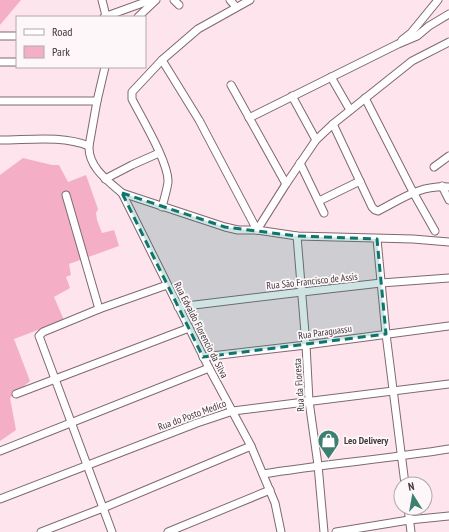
<svg xmlns="http://www.w3.org/2000/svg" width="449" height="532" font-family="'PT Sans Narrow',sans-serif">
<style>
.green{fill:#f4afc7}
.lines{fill:none;stroke-linecap:round;stroke-linejoin:round}
.street-casing{stroke:#7f6970;stroke-width:9}
.street{stroke:#fff;stroke-width:7}
.marked{fill:#0f766e;fill-opacity:0.2;stroke:#0f766e;stroke-width:3;stroke-dasharray:8 5;stroke-linejoin:round}
.labels{text-anchor:middle;dominant-baseline:central;stroke-width:3.5;stroke-linejoin:round;paint-order:stroke}
.street-label{font-size:10px;fill:#403639;stroke:#fdf7f9}
.poi-label{font-size:10px;font-weight:bold;fill:#403639;stroke:#fdf7f9;text-anchor:start}
</style>
<rect width="100%" height="100%" fill="#fee4ec"/>
<g class="green">
<polygon points="0,0 21,0 0,25"/>
<polygon points="23,158 52,165 59,165 68,182 86,175 98,209 96,213 97,220 102,233 114,230 119,246 69,264 71,275 66,277 70,288 54,297 64,320 14,339 30,381 10,398 16,430 0,441 0,175"/>
</g>
<g class="lines">
<defs>
<g id="street">
<polyline points="102,0 106,16"/>
<polyline points="174,0 179,5"/>
<polyline points="230,0 236,7"/>
<polyline points="104,17 151,0"/>
<polyline points="138,17 156,0"/>
<polyline points="0,36 17,36"/>
<polyline points="402,40 411,33 438,0"/>
<polyline points="162,60 199,120 257,230"/>
<polyline points="0,62 17,62"/>
<path d="M105,67L97,101L89,146C88,167 108,181 122,193L209,368L251,446L275,503L281,532"/>
<polyline points="331,77 350,110"/>
<polyline points="231,85 286,184"/>
<polyline points="292,96 316,140"/>
<polyline points="365,98 413,192 435,231"/>
<polyline points="0,101 97,101"/>
<polyline points="249,118 398,44 417,36 429,26 449,14"/>
<path d="M333,124L372,207L375,210L378,211C403,198 420,185 449,187"/>
<path d="M0,140C29,140 62,135 89,146"/>
<polyline points="300,163 324,213"/>
<polyline points="434,167 449,156"/>
<polyline points="105,179 132,165 159,153"/>
<polyline points="442,186 449,200"/>
<polyline points="122,193 225,227 238,230 257,230 297,236 413,239 449,242"/>
<polyline points="66,195 99,309"/>
<polyline points="319,201 360,181"/>
<path d="M162,207C164,199 167,190 168,182C169,163 141,117 132,99V92L162,60L198,29L250,0"/>
<polyline points="257,230 286,184 316,140 333,124 412,61 449,42"/>
<polyline points="297,236 306,345 309,401 318,465 324,532"/>
<polyline points="377,239 386,334 405,484"/>
<polyline points="178,307 302,292 381,283 449,278"/>
<polyline points="203,357 306,345 449,326"/>
<polyline points="16,394 189,328"/>
<polyline points="0,451 209,368"/>
<path d="M263,474C325,464 387,459 449,449"/>
<polyline points="0,499 197,423 233,411 449,384"/>
<polyline points="408,508 411,532"/>
<polyline points="41,532 103,508 251,446"/>
<polyline points="112,532 39,336 43,332 99,309 167,285"/>
<polyline points="168,532 270,490"/>
<polyline points="336,532 409,520 449,516"/>
</g>
</defs>
<use href="#street" class="street-casing"/>
<use href="#street" class="street"/>
</g>
<path class="marked" d="M122,193L225,227L297,236L377,239L386,334L203,357Z"/>
<defs>
<symbol id="shop-pin" viewBox="-11 -11 22 30"><path d="M0 17L-7.5 6A9.5 9.5 0 1 1 7.5 6Z" fill="#3d7f70" stroke="#fdf7f9"/><path d="M-5-2.5h2.3a2.7 3.5 0 0 1 5.4 0H5L5.5 6h-11ZM-1.5-2.5h3a1.5 2.3 0 0 0-3 0Z" fill="#fff"/></symbol>
</defs>
<g fill-rule="evenodd">
<use href="#shop-pin" x="316" y="428" width="25" height="34"/>
</g>
<g class="labels">
<g class="street-label">
<text transform="translate(312 281) rotate(-6)">Rua São Francisco de Assis</text>
<text transform="translate(201 330) rotate(63)">Rua Edvaldo Florencio da Silva</text>
<text transform="translate(325 332) rotate(-8)">Rua Paraguassu</text>
<text transform="translate(299 385) rotate(-94)">Rua da Floresta</text>
<text transform="translate(192 415) rotate(-20)">Rua do Posto Medico</text>
</g>
<g class="poi-label">
<text x="344" y="440">Leo Delivery</text>
</g>
</g>
<rect x="16" y="16" width="130" height="52" fill="#fdf7f9" stroke="#b1aaac"/>
<rect x="24" y="29" width="20" height="6" fill="#ffffff" stroke="#b1aaac"/>
<text x="52" y="36" font-size="12" fill="#403639">Road</text>
<rect x="24" y="46" width="20" height="12" fill="#f4afc7" stroke="#b1aaac"/>
<text x="52" y="56" font-size="12" fill="#403639">Park</text>
<g transform="translate(413 496) rotate(349)"><circle r="19" fill="#fdf7f9" stroke="#b1aaac"/>
<path d="M0-3L7 15L0 10L-7 15Z" fill="#3d7f70"/>
<text y="-6" font-size="11" font-weight="bold" text-anchor="middle" fill="#403639">N</text>
</g>
</svg>
